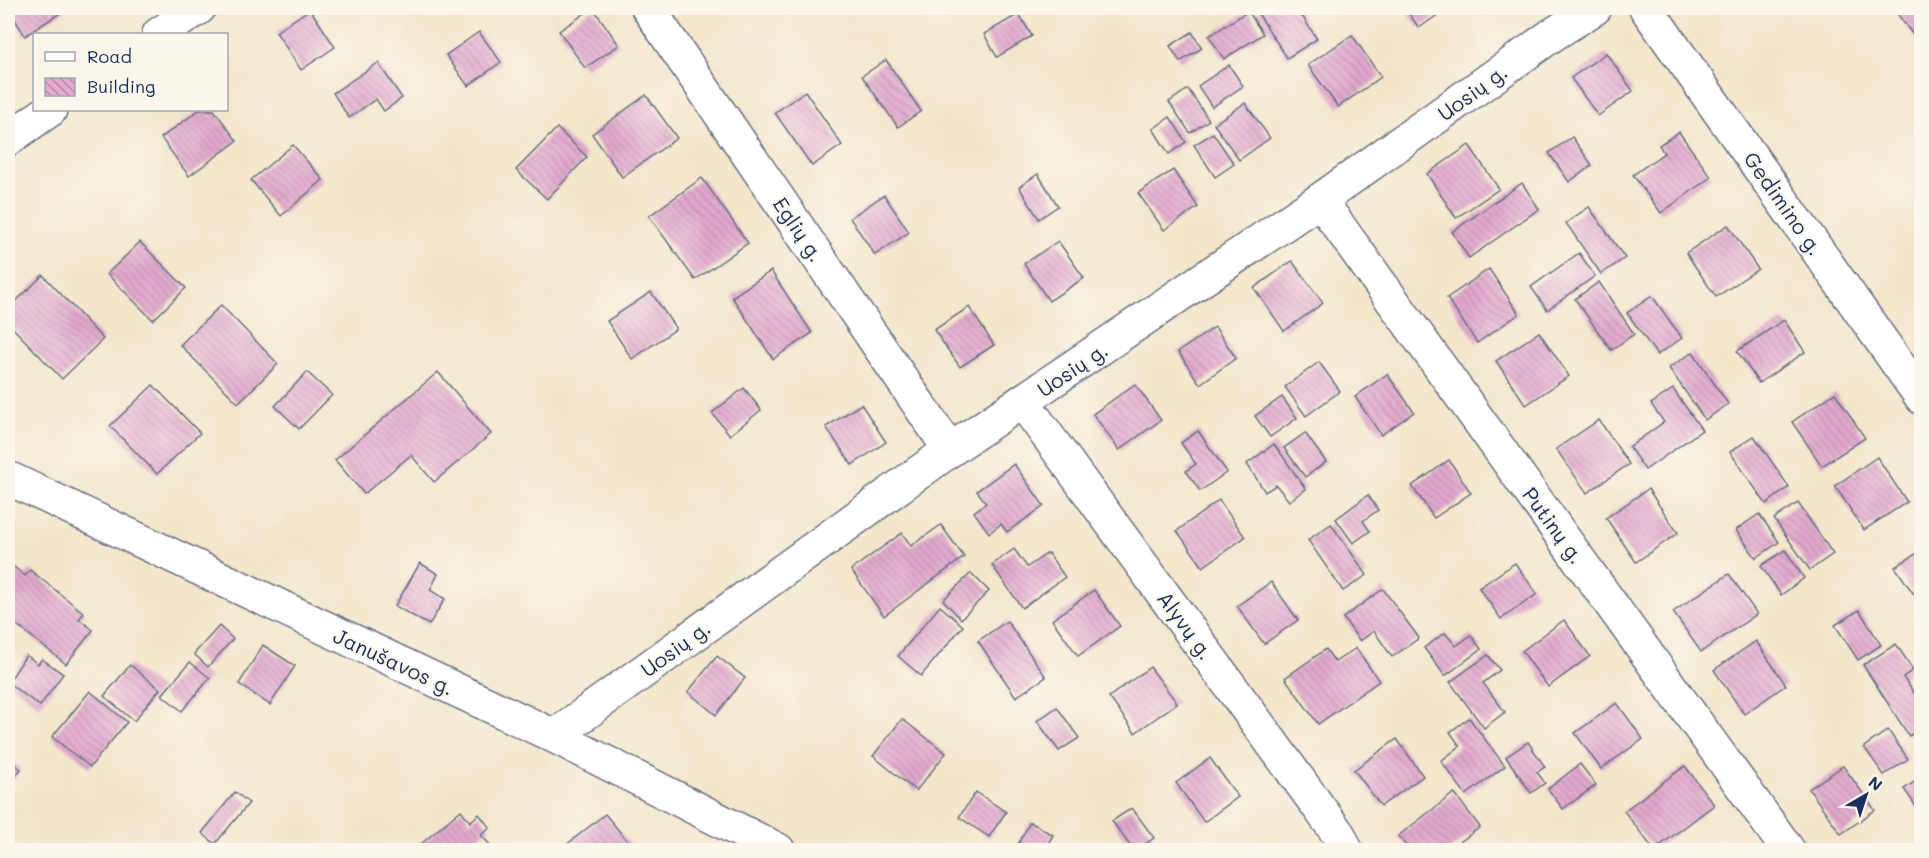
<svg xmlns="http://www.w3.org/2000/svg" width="1929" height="858" font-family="Mali,sans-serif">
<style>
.building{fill:url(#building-back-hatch)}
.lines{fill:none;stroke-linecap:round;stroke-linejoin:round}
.minor-casing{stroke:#676f84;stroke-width:36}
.major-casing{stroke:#676f84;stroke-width:36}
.minor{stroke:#fff;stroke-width:33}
.major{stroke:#fff;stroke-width:33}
.labels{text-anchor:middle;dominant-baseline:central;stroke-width:4.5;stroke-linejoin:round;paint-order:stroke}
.street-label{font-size:21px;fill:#1b2f5e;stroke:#fbf7ec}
</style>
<defs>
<pattern id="building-back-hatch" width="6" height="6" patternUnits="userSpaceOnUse" patternTransform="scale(1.5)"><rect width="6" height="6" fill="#e3aace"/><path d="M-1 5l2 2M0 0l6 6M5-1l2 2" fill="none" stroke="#b78baa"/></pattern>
</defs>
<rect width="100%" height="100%" fill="#fbf7ec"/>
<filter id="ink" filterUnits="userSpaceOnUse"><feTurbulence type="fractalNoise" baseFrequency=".0167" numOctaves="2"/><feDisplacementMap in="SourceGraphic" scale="12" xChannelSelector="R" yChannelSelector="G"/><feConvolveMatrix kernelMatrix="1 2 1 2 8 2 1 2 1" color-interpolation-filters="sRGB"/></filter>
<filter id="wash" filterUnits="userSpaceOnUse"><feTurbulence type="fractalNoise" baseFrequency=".008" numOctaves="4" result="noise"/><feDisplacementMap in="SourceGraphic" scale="24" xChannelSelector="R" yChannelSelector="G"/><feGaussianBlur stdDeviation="1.35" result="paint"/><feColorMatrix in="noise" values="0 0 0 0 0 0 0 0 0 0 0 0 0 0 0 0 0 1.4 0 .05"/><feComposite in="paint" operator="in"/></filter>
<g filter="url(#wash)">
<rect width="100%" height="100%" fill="#f3e6cb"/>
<g id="blocks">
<g class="building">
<polygon points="8,8 68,8 25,36"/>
<polygon points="593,8 619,45 585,68 559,31"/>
<polygon points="1265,8 1297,8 1317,39 1287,58 1257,12"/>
<polygon points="1405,8 1445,8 1446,9 1419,28"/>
<polygon points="1893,8 1922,8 1922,47"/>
<polygon points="310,9 335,47 301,70 276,32"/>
<polygon points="1248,11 1263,34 1224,59 1209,36"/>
<polygon points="1019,14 1032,36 997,57 984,34"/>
<polygon points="479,32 501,62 468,86 446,55"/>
<polygon points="1192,32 1202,48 1180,62 1170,46"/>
<polygon points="1352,35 1381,77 1338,107 1308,65"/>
<polygon points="1606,53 1633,91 1598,116 1571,78"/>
<polygon points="886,60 921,111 898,127 862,76"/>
<polygon points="378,63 402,98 384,111 376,99 349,118 333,93"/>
<polygon points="1229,65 1243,86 1212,107 1198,86"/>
<polygon points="1188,89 1209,120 1190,133 1169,102"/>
<polygon points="805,91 842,145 812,166 775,113"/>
<polygon points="646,95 677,138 622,177 592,134"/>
<polygon points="1245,103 1270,138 1239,160 1214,124"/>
<polygon points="199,110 214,110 237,141 189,176 161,138"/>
<polygon points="1170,117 1186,142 1169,154 1153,129"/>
<polygon points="557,128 587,157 547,199 516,170"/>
<polygon points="1679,132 1711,177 1661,213 1633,175 1664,153 1659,145"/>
<polygon points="1213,133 1234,164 1215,177 1194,145"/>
<polygon points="1572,137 1592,165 1569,182 1549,153"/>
<polygon points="293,145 323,180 281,216 251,180"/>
<polygon points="1469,145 1499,189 1456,218 1427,174"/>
<polygon points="1173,170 1198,207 1164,230 1138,193"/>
<polygon points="1038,174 1058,206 1039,219 1019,187"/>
<polygon points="702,178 748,243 695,280 649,216"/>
<polygon points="1522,183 1539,209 1469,258 1452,232"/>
<polygon points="884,195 909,232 875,255 850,218"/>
<polygon points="1589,207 1625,258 1601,274 1566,223"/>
<polygon points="1728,225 1758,269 1716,297 1686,253"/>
<polygon points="1058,241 1084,278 1049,301 1024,264"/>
<polygon points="140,242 186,288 153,320 107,274"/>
<polygon points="1579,253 1595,276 1547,310 1531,287"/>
<polygon points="1292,261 1323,303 1284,331 1254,288"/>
<polygon points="1489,269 1519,314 1477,343 1447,298"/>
<polygon points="771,271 812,333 773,359 732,297"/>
<polygon points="43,275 103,339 62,379 8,323 8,309"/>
<polygon points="1599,282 1634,334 1611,350 1575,299"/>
<polygon points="651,292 676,329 632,359 607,321"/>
<polygon points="1652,296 1682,338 1657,355 1627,313"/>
<polygon points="221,305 278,364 238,403 180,345"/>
<polygon points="969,307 994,345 960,367 934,330"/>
<polygon points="1784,320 1805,352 1759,383 1737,351"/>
<polygon points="1215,327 1236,358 1200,384 1178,352"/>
<polygon points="1539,332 1569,376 1526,405 1496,361"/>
<polygon points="1693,352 1728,404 1705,420 1669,368"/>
<polygon points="1319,362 1340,391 1306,416 1285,387"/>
<polygon points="307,372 332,395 299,429 275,406"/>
<polygon points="438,372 491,434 434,482 411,455 364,494 335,460"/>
<polygon points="1387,374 1414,412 1381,435 1355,397"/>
<polygon points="1135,384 1161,420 1119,450 1093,414"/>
<polygon points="153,385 200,433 157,474 110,426"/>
<polygon points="744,388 761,410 730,435 712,413"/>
<polygon points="1673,389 1702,430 1645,470 1629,447 1664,422 1651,404"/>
<polygon points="1835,393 1865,438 1822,466 1792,422"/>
<polygon points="1282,397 1297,418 1270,437 1255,416"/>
<polygon points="861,404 886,442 852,465 826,427"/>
<polygon points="1599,420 1629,464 1587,493 1556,449"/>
<polygon points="1198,431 1227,472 1200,491 1186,471 1196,464 1181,443"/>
<polygon points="1305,433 1326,462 1305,477 1284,448"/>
<polygon points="1754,436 1789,487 1766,504 1730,452"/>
<polygon points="1274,444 1306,489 1289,501 1276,485 1265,492 1247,464"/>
<polygon points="1877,457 1907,502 1864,530 1835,486"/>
<polygon points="1449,460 1471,493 1434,518 1412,486"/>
<polygon points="1014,464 1044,506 1007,532 1001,524 989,533 974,512 986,503 977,491"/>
<polygon points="1648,489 1678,533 1636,562 1606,518"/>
<polygon points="1368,495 1378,510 1363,521 1370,531 1353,543 1336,519"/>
<polygon points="1219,500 1245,537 1203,567 1177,531"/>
<polygon points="1798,503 1833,554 1810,570 1774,519"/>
<polygon points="1759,514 1779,542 1756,558 1736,530"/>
<polygon points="1331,524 1367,575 1343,591 1308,540"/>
<polygon points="941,525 964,557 884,616 851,570 902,533 911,546"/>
<polygon points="1014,549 1027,567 1048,553 1065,577 1022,608 992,565"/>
<polygon points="1785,550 1804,578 1781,595 1761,566"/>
<polygon points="1922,550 1922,606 1895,567"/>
<polygon points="8,562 25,576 30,570 84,613 79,619 93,630 66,664 8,618"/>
<polygon points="420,563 438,574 430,590 445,599 429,625 395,606"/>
<polygon points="1515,563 1537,594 1501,619 1479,588"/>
<polygon points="971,573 989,591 961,619 943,600"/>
<polygon points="1729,574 1757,614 1701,652 1673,612"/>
<polygon points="1271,582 1298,620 1264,644 1237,606"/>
<polygon points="1383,589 1419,638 1392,657 1374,631 1360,641 1343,618"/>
<polygon points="1094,590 1120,626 1078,656 1052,620"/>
<polygon points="940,606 963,626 921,676 898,656"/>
<polygon points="1859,610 1881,645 1858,660 1835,625"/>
<polygon points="1564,620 1590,656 1548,687 1522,651"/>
<polygon points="1007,621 1046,677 1016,697 978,641"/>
<polygon points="219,626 233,639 208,667 194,654"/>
<polygon points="1445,633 1456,646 1471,635 1481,649 1445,676 1424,648"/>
<polygon points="1756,641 1786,685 1744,714 1714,670"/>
<polygon points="1896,644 1913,670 1903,677 1922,705 1922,728 1909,736 1863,665"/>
<polygon points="263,645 295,666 270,705 239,684"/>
<polygon points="1356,648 1379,681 1318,724 1285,678 1326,649 1335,662"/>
<polygon points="26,655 38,664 42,659 63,674 40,706 8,683"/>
<polygon points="1488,655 1500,670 1483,683 1505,712 1484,728 1450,682"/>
<polygon points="717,656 745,678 716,715 688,692"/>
<polygon points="190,662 210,678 182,711 162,695"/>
<polygon points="130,665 160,689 134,721 104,696"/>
<polygon points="1150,667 1177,703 1135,733 1109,697"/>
<polygon points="90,691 127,722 90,767 52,737"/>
<polygon points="1617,703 1643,739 1601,769 1575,733"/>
<polygon points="1057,707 1079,738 1059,751 1037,721"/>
<polygon points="1469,718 1505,766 1466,795 1441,761 1460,746 1450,732"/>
<polygon points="902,719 946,753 916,791 873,756"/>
<polygon points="1888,730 1908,759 1884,775 1864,747"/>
<polygon points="1397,739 1423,776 1381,806 1354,770"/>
<polygon points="1528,742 1545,767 1537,772 1545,783 1531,793 1506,757"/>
<polygon points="8,758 21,769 8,786"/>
<polygon points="1210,758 1238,797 1204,822 1176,783"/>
<polygon points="1580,764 1596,785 1563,809 1548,789"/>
<polygon points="1685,766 1714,805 1654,850 1624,811"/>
<polygon points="1843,766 1875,810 1841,834 1809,789"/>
<polygon points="1922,777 1922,815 1904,789"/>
<polygon points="235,792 249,803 215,844 202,833"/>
<polygon points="976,792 1006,812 989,837 959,817"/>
<polygon points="1454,793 1480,827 1449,850 1410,850 1398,836"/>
<polygon points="1132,808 1154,838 1136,850 1133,850 1112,821"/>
<polygon points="461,810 470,822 479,814 490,828 481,835 492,847 487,850 414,850"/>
<polygon points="605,814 635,850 560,850"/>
<polygon points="1030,822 1053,835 1046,847 1052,850 1015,850"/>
</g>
</g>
</g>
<g filter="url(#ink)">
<use href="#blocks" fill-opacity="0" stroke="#676f84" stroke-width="1.5"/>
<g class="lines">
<defs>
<g id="minor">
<polyline points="648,8 950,450"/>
<polyline points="159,34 199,8"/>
<polyline points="8,139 50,110"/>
<polyline points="1320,200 1788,850"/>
<polyline points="1023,402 1339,835 1346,850"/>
<polyline points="8,478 554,736 778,850"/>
<polyline points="554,736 950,450 1320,200 1552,35 1595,8"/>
</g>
<polyline id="major" points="1646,8 1922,398"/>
</defs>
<use href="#minor" class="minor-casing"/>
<use href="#major" class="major-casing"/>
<use href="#minor" class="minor"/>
<use href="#major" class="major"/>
</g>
</g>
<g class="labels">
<g class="street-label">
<text transform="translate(1472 92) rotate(-36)">Uosių g.</text>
<text transform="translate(1784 203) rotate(55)">Gedimino g.</text>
<text transform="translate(799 229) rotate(56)">Eglių g.</text>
<text transform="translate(1072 369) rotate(-34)">Uosių g.</text>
<text transform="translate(1554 525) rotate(54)">Putinų g.</text>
<text transform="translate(1186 625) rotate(54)">Alyvų g.</text>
<text transform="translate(675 648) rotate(-36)">Uosių g.</text>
<text transform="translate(394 661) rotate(25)">Janušavos g.</text>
</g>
</g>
<rect width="1929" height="858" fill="none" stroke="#fbf7ec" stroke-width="30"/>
<rect x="33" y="33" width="195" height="78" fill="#fbf7ec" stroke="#a1a7b3" stroke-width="1.5"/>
<rect x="45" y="52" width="30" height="9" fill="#ffffff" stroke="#a1a7b3" stroke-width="1.5"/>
<text x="87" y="63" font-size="18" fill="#1b2f5e">Road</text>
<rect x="45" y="78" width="30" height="18" fill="url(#building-back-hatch)" stroke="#a1a7b3" stroke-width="1.5"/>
<text x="87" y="93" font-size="18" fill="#1b2f5e">Building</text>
<g transform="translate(1866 795) rotate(39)" stroke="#fbf7ec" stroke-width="4.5" paint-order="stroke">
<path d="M0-4.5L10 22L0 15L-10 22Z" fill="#1b2f5e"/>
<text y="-9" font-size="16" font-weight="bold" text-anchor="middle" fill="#1b2f5e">N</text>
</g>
</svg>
